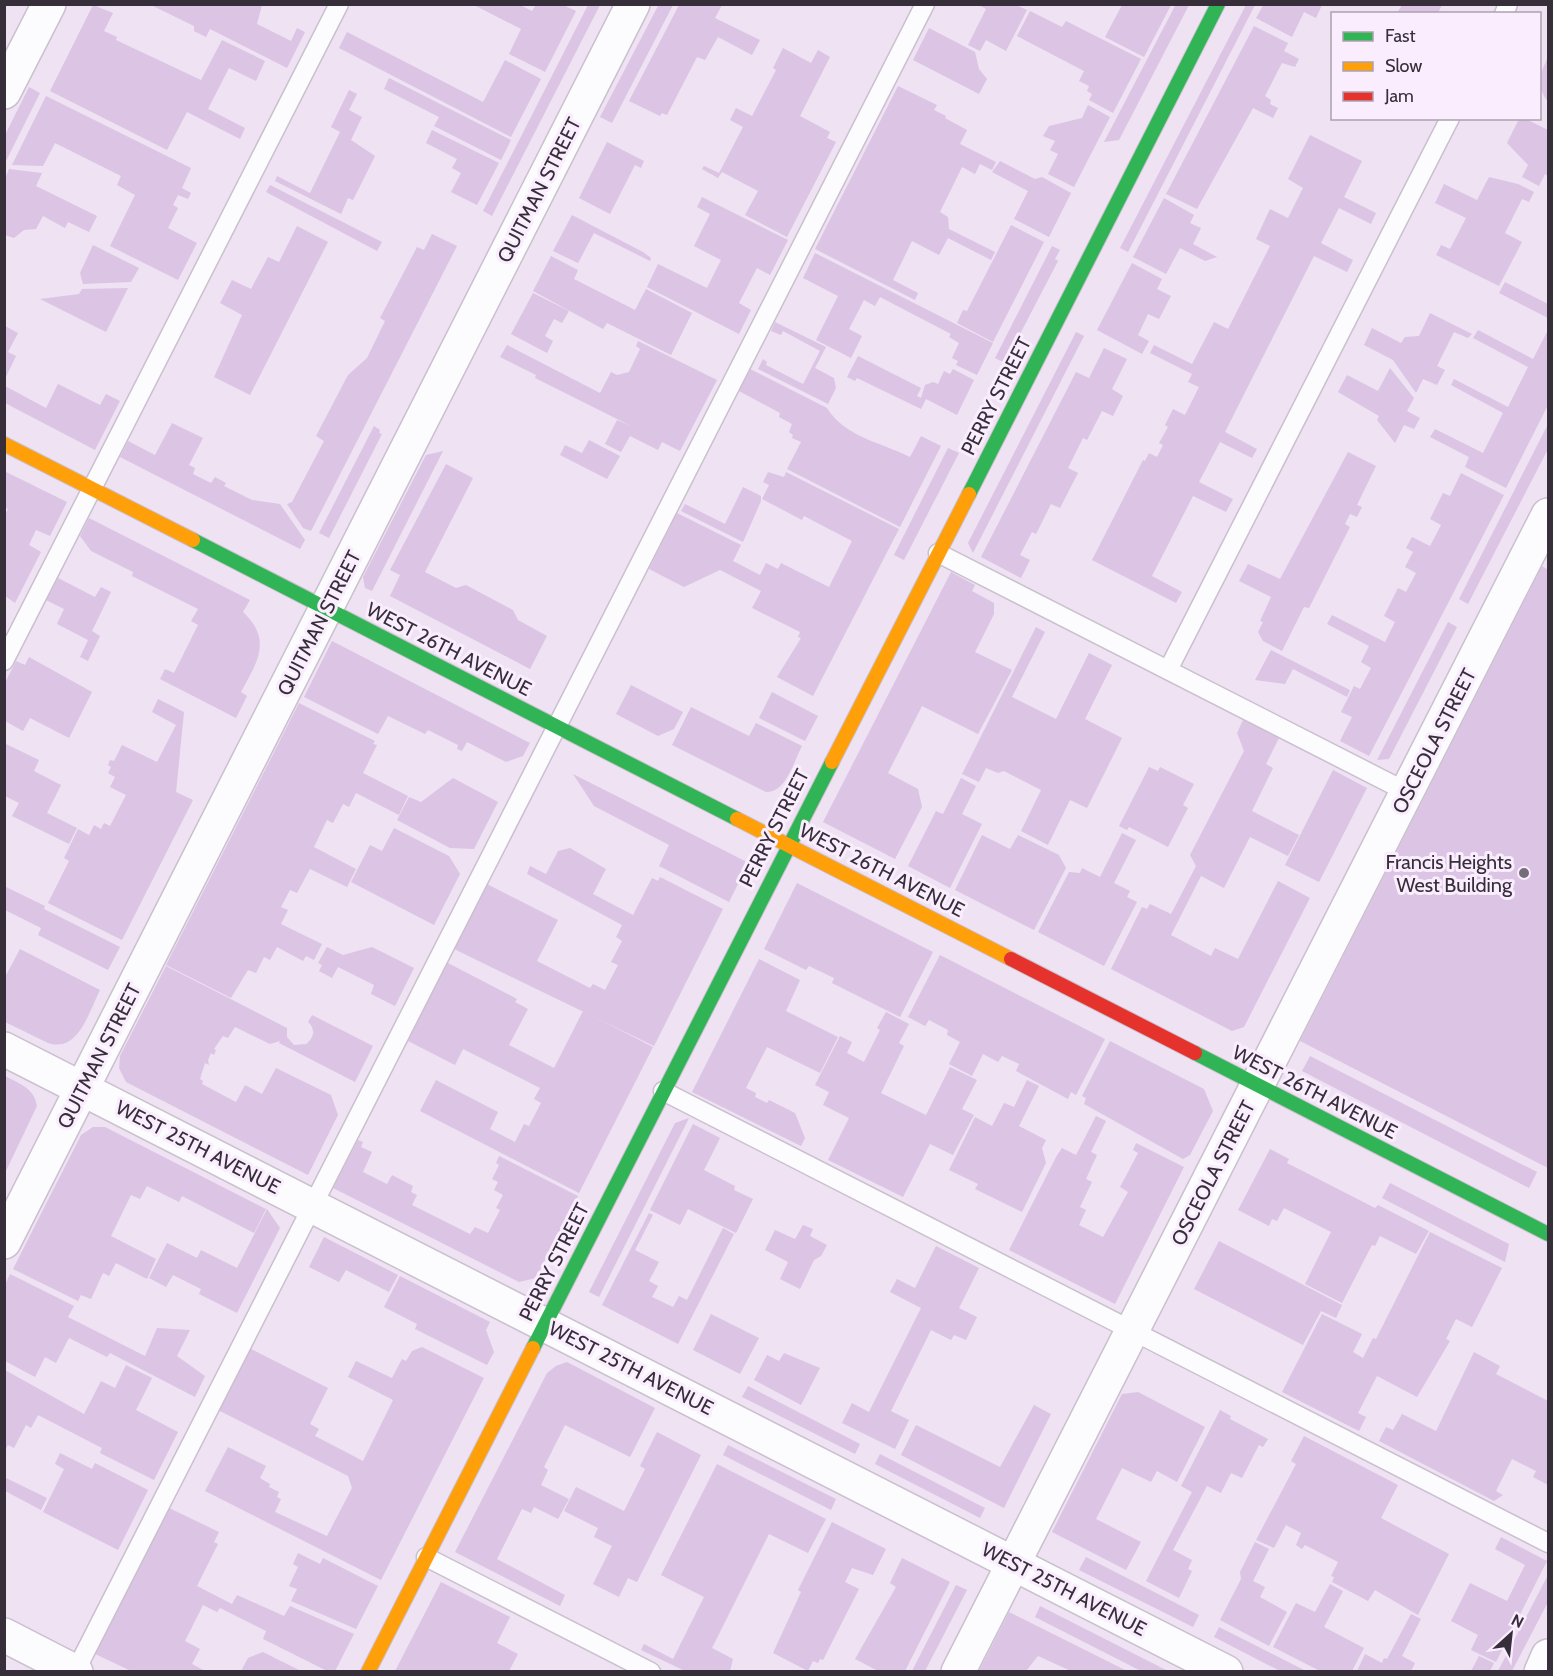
<svg xmlns="http://www.w3.org/2000/svg" width="1553" height="1676" font-family="Cabin,sans-serif">
<style>
.green{fill:#dcc4e4}
.lines{fill:none;stroke-linecap:round;stroke-linejoin:round}
.lane-casing{stroke:#cac0ce;stroke-width:21}
.street-casing{stroke:#cac0ce;stroke-width:36}
.fast-casing{stroke:#cac0ce;stroke-width:16}
.slow-casing{stroke:#cac0ce;stroke-width:16}
.jam-casing{stroke:#cac0ce;stroke-width:16}
.lane{stroke:#fcfbfd;stroke-width:18}
.street{stroke:#fcfbfd;stroke-width:33}
.fast{stroke:#30b455;stroke-width:14}
.slow{stroke:#ff9f0a;stroke-width:14}
.jam{stroke:#e5322d;stroke-width:14}
.poi-dot{fill:#766d7a;stroke:#faedfe;stroke-width:2}
.labels{text-anchor:middle;dominant-baseline:central;stroke-width:6;stroke-linejoin:round;paint-order:stroke}
.street-label{font-size:20px;fill:#362e39;stroke:#faedfe}
.poi-label{font-size:20px;fill:#362e39;stroke:#faedfe;text-anchor:end}
</style>
<rect width="100%" height="100%" fill="#eee2f3"/>
<g class="green">
<polygon points="659,4 673,5 612,123 600,117"/>
<polygon points="1176,4 1189,5 1119,140 1104,142"/>
<polygon points="1264,4 1322,4 1322,5 1316,18 1304,12 1292,37 1256,18"/>
<polygon points="93,5 113,13 104,31 117,37 116,40 201,80 222,40 265,61 256,81 229,68 208,109 245,128 240,139 187,112 167,150 50,91"/>
<polygon points="151,5 262,5 257,24 291,41 297,28 305,32 287,68 210,29 206,37 194,31 194,26"/>
<polygon points="474,5 520,5 532,11 536,5 563,5 576,11 545,72 509,54 521,29"/>
<polygon points="588,5 600,5 492,216 483,211"/>
<polygon points="679,5 722,5 715,18 760,40 752,55 718,37 705,60 697,57 667,115 662,113 660,116 629,101"/>
<polygon points="979,5 1016,5 1027,10 1006,51 986,40 980,51 968,45 986,9"/>
<polygon points="1122,5 1171,5 1144,57 1105,37"/>
<polygon points="1246,5 1255,5 1128,252 1120,248"/>
<polygon points="1402,5 1402,4 1442,5 1438,13 1397,13"/>
<polygon points="1030,11 1062,27 1066,21 1141,59 1113,113 1089,100 1092,94 1087,91 1089,86 1079,81 1084,71 1017,36"/>
<polygon points="1254,26 1288,43 1284,51 1299,59 1295,67 1282,63 1265,96 1271,100 1270,104 1278,108 1273,118 1253,108 1197,209 1166,194"/>
<polygon points="929,28 975,52 979,69 987,79 979,94 913,60"/>
<polygon points="347,32 483,102 505,60 541,79 511,137 339,48"/>
<polygon points="783,48 811,63 818,50 830,57 800,116 830,132 827,138 836,142 787,237 745,215 758,191 722,172 718,178 702,169 704,166 719,173 743,127 730,120 736,108 752,116 776,70 773,68"/>
<path d="M1548,57V102C1535,83 1539,77 1548,57Z"/>
<polygon points="389,78 511,140 501,160 434,126 439,117 384,89"/>
<polygon points="898,86 937,105 934,110 946,116 945,118 967,130 960,144 996,162 992,170 980,164 975,174 962,167 940,212 948,217 949,229 995,252 991,260 948,238 939,255 912,241 893,280 918,293 915,300 815,249"/>
<polygon points="29,87 40,93 5,163 5,135"/>
<polygon points="349,90 357,94 349,110 362,117 351,140 375,156 353,200 348,198 341,214 275,181 277,176 310,193 340,132 331,127"/>
<polygon points="46,96 191,168 182,188 191,193 188,199 178,195 173,205 178,208 168,228 197,243 178,280 110,246 135,195 117,185 121,176 55,143 43,166 12,165"/>
<polygon points="1088,105 1110,117 1074,187 1048,174 1058,154 1050,150 1055,141 1043,136 1049,126 1082,118"/>
<polygon points="1519,119 1526,119 1548,130 1548,176 1545,174 1539,186 1522,177 1528,165 1507,143"/>
<polygon points="432,130 499,163 477,205 451,192 461,173 452,168 457,159 426,143"/>
<polygon points="1310,135 1362,161 1344,197 1376,213 1371,224 1339,208 1321,243 1353,260 1347,272 1314,256 1225,432 1257,449 1252,458 1220,442 1199,482 1233,499 1226,512 1193,496 1152,576 1182,592 1176,603 1092,560 1143,460 1145,461 1149,453 1157,457 1163,445 1159,443 1168,427 1165,425 1173,409 1185,415 1199,387 1188,382 1192,374 1150,353 1154,345 1192,364 1214,322 1228,329 1270,246 1256,239 1270,209 1288,218 1303,188 1288,179"/>
<polygon points="607,142 644,161 641,168 635,165 610,214 579,198"/>
<polygon points="1000,161 1035,179 1042,177 1071,193 1049,237 1014,219 1028,191 992,172"/>
<polygon points="9,169 42,173 36,186 97,216 89,232 68,222 65,228 43,216 36,229 24,230 14,238 5,235 5,179"/>
<polygon points="1489,177 1518,184 1534,192 1529,202 1522,199 1505,233 1522,242 1499,286 1436,255 1441,245 1450,249 1466,218 1435,203 1444,184 1477,200"/>
<polygon points="270,185 382,242 377,251 266,192"/>
<polygon points="702,197 788,240 770,275 757,268 739,303 751,310 739,334 647,287 658,264 707,288 721,260 694,246 710,214 697,207"/>
<polygon points="1164,198 1194,215 1190,223 1201,228 1193,244 1217,257 1205,261 1180,248 1166,274 1133,257"/>
<polygon points="572,215 643,252 651,258 650,261 594,233 578,263 553,251"/>
<polygon points="1011,225 1044,242 993,342 957,323 963,310 967,311"/>
<polygon points="297,226 328,242 250,395 214,377 242,315 220,303 232,280 251,289 268,257 279,262"/>
<polygon points="432,234 457,246 311,531 303,528 287,504 292,502 324,441 316,436 348,375 367,358 385,321 380,318 417,247 424,250"/>
<polygon points="93,245 139,268 131,282 83,284 80,273"/>
<polygon points="1052,246 1060,250 1055,259 1058,261 1005,363 995,358"/>
<polygon points="815,253 993,343 977,375 956,365 958,361 952,358 959,343 949,337 951,334 880,297 875,306 864,300 849,329 862,336 851,358 816,340 838,296 803,278"/>
<polygon points="551,256 578,270 574,279 635,310 646,289 692,313 671,355 607,323 603,329 533,291"/>
<polygon points="1132,263 1162,279 1157,289 1171,296 1159,319 1148,314 1138,335 1149,341 1142,354 1097,330"/>
<polygon points="1505,282 1548,304 1548,318 1499,293"/>
<polygon points="128,288 106,332 40,299 79,294 82,289"/>
<polygon points="533,293 569,311 562,323 554,319 545,336 553,341 547,353 511,334"/>
<polygon points="1430,313 1472,334 1468,338 1454,332 1437,366 1445,370 1437,385 1423,379 1416,393 1393,360 1364,345 1372,328 1401,343 1405,337 1419,336"/>
<polygon points="775,322 826,347 815,368 834,378 836,388 828,404 758,369 763,359 767,362 766,365 803,384 820,351 783,331 781,335 771,331"/>
<polygon points="5,326 18,333 8,352 16,356 5,379"/>
<polygon points="1478,330 1533,359 1548,330 1548,405 1506,488 1465,467 1469,457 1430,437 1435,429 1483,453 1503,413 1451,385 1454,379 1508,407 1528,367 1473,338"/>
<polygon points="1076,332 1084,336 973,553 968,543"/>
<polygon points="638,341 717,380 680,451 662,442 658,450 630,436 621,452 605,444 617,420 633,427 535,378 536,375 500,357 507,345 600,393 611,372 617,375 629,372 640,349 636,346"/>
<polygon points="1104,348 1127,359 1112,389 1123,396 1113,416 1102,411 1087,440 1083,438 1068,468 1078,473 1060,508 1051,504 1036,534 1032,532 1020,555 1030,560 1021,578 981,557 1076,372 1089,378"/>
<polygon points="858,356 921,388 917,396 921,398 925,385 933,382 938,384 944,371 950,374 953,369 974,380 957,415 926,399 921,409 857,378 855,381 847,377"/>
<polygon points="1390,368 1414,398 1407,411 1420,418 1414,429 1404,425 1395,443 1377,420 1379,416 1338,392 1347,375 1378,391"/>
<path d="M750,369L827,408C845,437 880,442 910,457L921,436L941,446L900,527L787,469L801,442L792,438L793,435L789,432L792,424L779,417L780,413L739,391Z"/>
<polygon points="58,384 100,405 106,394 120,401 95,450 5,403 5,386 46,408"/>
<polygon points="172,423 203,438 189,465 195,468 193,474 211,483 215,477 226,483 224,486 252,500 280,504 305,540 300,549 120,457 128,441 155,455"/>
<polygon points="1548,424 1548,449 1468,604 1459,599"/>
<polygon points="374,426 380,430 379,433 382,434 329,538 319,533"/>
<polygon points="589,440 620,456 607,479 560,455 565,445 582,453"/>
<polygon points="948,448 959,453 904,560 894,555"/>
<polygon points="443,451 372,591 365,588 363,577 426,455"/>
<polygon points="1348,452 1376,466 1357,505 1362,507 1357,517 1350,514 1345,524 1350,527 1309,608 1304,607 1282,651 1263,641 1258,632 1263,622 1260,621 1271,597 1239,581 1248,564 1280,579"/>
<polygon points="446,464 473,478 425,572 456,588 466,585 513,610 518,620 547,636 530,669 390,596 400,575 390,570"/>
<polygon points="4,471 67,502 50,536 36,530 29,545 41,552 15,603 5,596 4,517 8,509 5,507"/>
<polygon points="768,472 784,477 786,472 899,529 813,696 777,677 801,638 798,637 800,632 752,608 761,591 720,570 684,587 649,569 677,513 741,545 733,561 760,575 766,563 778,569 781,563 829,587 852,541 804,516 802,520 762,499 769,485 763,482"/>
<polygon points="1461,473 1504,495 1369,756 1340,741 1352,717 1341,712 1354,686 1360,689 1371,668 1361,662 1369,646 1327,624 1332,615 1385,642 1395,622 1384,616 1398,588 1406,592 1416,573 1405,567 1413,552 1406,548 1412,537 1430,546 1441,525 1430,519 1443,493 1450,496"/>
<polygon points="743,487 761,496 761,501 743,542 681,511 685,504 725,524"/>
<path d="M89,518L250,600L243,612C273,640 257,662 241,692L247,696L236,718L160,679L165,669L174,673L198,625L191,621L198,609L132,576L133,572L91,551L80,536Z"/>
<polygon points="1542,566 1548,570 1548,1168 1300,1041"/>
<polygon points="951,572 975,585 972,591 994,603 994,614 975,652 1012,670 978,734 922,706 888,773 918,789 922,807 895,859 823,822"/>
<polygon points="58,578 95,597 101,587 111,592 92,631 100,636 88,661 80,657 88,640 57,624 64,609 46,600"/>
<polygon points="1448,622 1457,627 1389,759 1377,760"/>
<polygon points="1036,627 1045,632 1012,697 1056,719 1089,653 1112,665 1085,719 1122,738 1087,808 1070,800 1048,845 1021,831 1041,790 1004,771 998,773 986,768 979,782 962,774"/>
<polygon points="332,641 530,743 523,756 506,762 467,742 462,751 457,749 458,745 428,730 425,734 388,716 378,734 304,697"/>
<polygon points="1271,650 1350,690 1347,697 1293,669 1285,684 1255,680"/>
<polygon points="29,657 92,692 69,738 30,718 23,731 5,721 5,683 16,661 25,665"/>
<polygon points="631,685 683,712 674,729 658,736 616,714"/>
<polygon points="772,692 818,716 805,741 759,718"/>
<polygon points="158,699 184,712 176,792 193,800 122,940 48,903 69,861 64,858 78,829 89,835 94,825 101,829 104,823 110,826 126,795 110,787 115,777 108,773 111,767 108,765 110,760 114,761 122,745 157,762 176,725 152,712"/>
<polygon points="299,703 375,741 373,744 377,745 363,773 408,796 399,815 356,793 349,807 343,804 333,823 327,820 314,847 356,869 347,887 310,869 297,893 290,890 281,907 288,910 281,924 322,944 314,960 306,956 303,961 277,947 270,960 264,957 256,973 248,970 231,998 166,965"/>
<path d="M691,707L749,736L756,723L802,746C794,761 786,793 766,792L672,745Z"/>
<polygon points="1243,720 1279,738 1266,764 1273,768 1252,811 1299,835 1288,856 1250,837 1224,888 1201,876 1171,935 1211,956 1215,948 1238,959 1278,881 1310,898 1244,1027 1232,1031 1111,969 1142,907 1147,909 1150,904 1171,914 1196,866 1190,855 1244,751 1237,733"/>
<polygon points="4,743 39,760 34,771 61,785 47,813 77,828 69,844 12,816 19,803 5,796"/>
<polygon points="1149,767 1158,771 1160,767 1194,784 1183,805 1188,808 1168,847 1129,827 1127,830 1119,826"/>
<polygon points="1333,770 1367,788 1319,882 1285,865"/>
<polygon points="573,774 745,861 746,868 729,902 659,866 669,845 594,806"/>
<polygon points="453,778 498,802 474,849 450,848 397,820 409,797 421,802"/>
<polygon points="961,778 976,786 962,814 982,824 950,888 908,866 936,811 943,814"/>
<polygon points="394,828 449,856 460,874 434,925 351,882 370,845 382,851"/>
<polygon points="1122,833 1136,840 1114,883 1130,891 1127,897 1137,902 1104,966 1038,932 1069,872 1080,873 1082,868 1100,877"/>
<polygon points="982,835 1010,849 1018,835 1059,855 1066,868 1034,930 955,890"/>
<polygon points="570,848 606,869 593,894 633,915 652,878 658,881 660,877 723,909 654,1046 452,948 485,883 558,920 537,961 590,988 593,984 605,990 618,965 611,962 622,941 616,937 622,925 527,874 530,866 546,874 558,851"/>
<polygon points="797,883 933,952 900,1017 832,983 834,978 809,966 806,970 764,949"/>
<polygon points="4,886 45,906 44,909 120,947 108,970 38,935 41,928 5,910"/>
<polygon points="327,947 343,955 372,947 414,968 395,1006 371,994 374,985 338,967 332,978 319,971 322,965 318,963"/>
<path d="M20,949L100,990C89,1011 79,1053 48,1043L5,1022V977Z"/>
<polygon points="940,955 1105,1039 1076,1095 1071,1092 1068,1099 1016,1071 1019,1064 1002,1056 998,1062 983,1054 972,1076 949,1064 960,1042 947,1035 948,1030 929,1020 925,1026 908,1017"/>
<polygon points="759,959 800,980 786,1011 838,1037 820,1073 767,1047 746,1088 756,1093 755,1097 767,1103 769,1100 795,1113 805,1138 801,1146 692,1092"/>
<polygon points="446,962 517,999 515,1002 528,1009 509,1045 554,1068 583,1011 653,1047 579,1193 420,1111 436,1080 498,1112 490,1129 515,1142 524,1124 529,1126 541,1103 534,1099 540,1088 463,1049 455,1065 406,1040"/>
<path d="M166,966L287,1028V1037L294,1045L306,1044C314,1038 316,1029 308,1022L312,1015L373,1046L355,1082L279,1043L280,1041L270,1044L235,1027L228,1038L223,1036L214,1049L216,1050L214,1055L211,1053L208,1060L209,1065L205,1063L200,1079L203,1081L202,1084L236,1102L245,1085L262,1094L276,1068L331,1095L338,1115L308,1175L126,1082L119,1068L120,1056Z"/>
<polygon points="886,1012 909,1024 899,1043 904,1046 881,1093 926,1115 950,1067 977,1080 962,1109 974,1115 953,1155 930,1144 903,1197 828,1160 849,1118 823,1105 829,1092 815,1085 840,1036 852,1042 847,1053 864,1062 880,1030 877,1028"/>
<polygon points="1110,1041 1204,1089 1213,1111 1190,1155 1183,1159 1084,1104 1086,1098 1082,1096"/>
<polygon points="1310,1056 1537,1172 1529,1188 1302,1071"/>
<path d="M5,1076C20,1084 34,1088 37,1106L5,1173Z"/>
<polygon points="1027,1080 1039,1086 1019,1126 1046,1140 1042,1148 1046,1163 1022,1212 975,1189 978,1184 949,1170 975,1117 992,1126 1004,1103 1014,1107"/>
<polygon points="1096,1116 1106,1121 1091,1152 1097,1155 1086,1179 1092,1182 1080,1207 1086,1210 1079,1225 1103,1237 1128,1192 1120,1187 1138,1153 1133,1150 1136,1143 1184,1167 1115,1304 1009,1250 1056,1157 1062,1148 1076,1155"/>
<polygon points="689,1118 599,1297 589,1292 675,1123"/>
<polygon points="693,1124 720,1138 704,1170 735,1186 734,1190 753,1199 736,1233 688,1209 680,1225 650,1210"/>
<polygon points="93,1127 105,1127 266,1209 254,1233 182,1196 179,1202 147,1186 140,1199 131,1195 111,1236 156,1259 147,1279 116,1263 109,1276 103,1273 91,1299 81,1295 78,1301 13,1269 81,1135"/>
<polygon points="358,1140 363,1142 361,1147 372,1152 363,1172 387,1184 392,1175 413,1186 411,1192 417,1195 412,1205 470,1234 475,1227 488,1233 500,1210 496,1208 503,1195 494,1190 498,1182 492,1179 499,1165 496,1163 499,1156 578,1196 536,1278 519,1282 333,1188"/>
<polygon points="1270,1149 1289,1159 1287,1163 1375,1208 1378,1205 1429,1231 1416,1254 1380,1236 1375,1246 1372,1245 1342,1303 1305,1284 1331,1232 1284,1208 1277,1221 1272,1219 1269,1226 1238,1210"/>
<polygon points="1390,1183 1509,1244 1505,1262 1382,1198"/>
<polygon points="267,1209 280,1228 237,1313 199,1294 201,1289 173,1275 166,1287 149,1278 167,1243 197,1258 201,1250 237,1268"/>
<polygon points="649,1213 653,1215 635,1250 659,1262 649,1281 658,1286 652,1297 673,1307 679,1296 687,1300 723,1228 734,1234 678,1344 602,1305"/>
<polygon points="803,1225 813,1229 810,1236 827,1245 821,1256 814,1260 800,1289 780,1279 788,1262 765,1250 775,1230 795,1239"/>
<polygon points="1430,1232 1502,1268 1472,1327 1456,1319 1446,1339 1450,1341 1417,1397 1377,1376 1358,1413 1366,1417 1359,1431 1282,1392 1322,1314 1362,1334 1353,1352 1363,1358 1373,1338 1376,1339"/>
<polygon points="324,1237 398,1275 389,1292 346,1270 339,1282 309,1267"/>
<polygon points="1219,1241 1342,1305 1336,1318 1321,1311 1303,1345 1194,1289"/>
<polygon points="936,1246 979,1268 959,1308 977,1317 966,1340 954,1335 951,1340 931,1330 891,1411 909,1420 895,1449 842,1423 852,1403 869,1412 921,1308 890,1292 897,1279 915,1288"/>
<polygon points="10,1274 74,1306 68,1317 145,1356 157,1328 190,1330 177,1356 205,1376 195,1397 110,1353 107,1357 69,1338 56,1363 45,1357 35,1377 5,1361 5,1285"/>
<polygon points="400,1276 490,1322 486,1330 494,1352 487,1365 415,1329 417,1324 384,1307"/>
<polygon points="711,1314 759,1338 740,1374 693,1350"/>
<polygon points="422,1347 484,1378 381,1580 205,1491 228,1447 266,1466 260,1478 270,1484 269,1487 279,1492 277,1497 281,1499 275,1512 327,1536 352,1488 348,1476 218,1410 249,1348 328,1388 310,1424 319,1429 315,1436 363,1461 393,1400 348,1377 356,1361 392,1378 402,1359 406,1361 412,1351"/>
<polygon points="1474,1352 1500,1366 1496,1374 1548,1401 1548,1485 1533,1477 1536,1471 1512,1459 1496,1491 1503,1495 1494,1501 1379,1441 1386,1427 1393,1430 1402,1414 1436,1431"/>
<polygon points="784,1353 820,1368 801,1405 754,1380 767,1355 779,1361"/>
<polygon points="567,1362 655,1408 630,1457 565,1425 544,1467 548,1470 541,1485 569,1499 558,1519 534,1507 531,1513 522,1509 497,1559 565,1595 560,1606 455,1552 547,1373 556,1366"/>
<polygon points="126,1365 152,1378 136,1410 178,1432 154,1480 100,1453 102,1448 38,1415 31,1428 26,1425 14,1448 8,1445 5,1450 5,1370 84,1414 101,1381 115,1388"/>
<polygon points="748,1386 860,1444 855,1454 742,1397"/>
<polygon points="1138,1392 1205,1427 1177,1482 1157,1471 1151,1482 1122,1468 1096,1519 1141,1542 1126,1570 1052,1532 1122,1394"/>
<polygon points="1034,1405 1051,1414 1004,1508 901,1455 916,1425 1000,1467"/>
<polygon points="1220,1410 1231,1416 1230,1419 1268,1439 1263,1447 1259,1445 1242,1478 1231,1473 1221,1493 1207,1486 1173,1550 1192,1560 1188,1569 1192,1571 1179,1598 1146,1581 1192,1492 1181,1486"/>
<polygon points="657,1432 701,1455 637,1582 628,1578 619,1597 593,1584 612,1546 594,1537 598,1528 564,1511 576,1487 624,1511 645,1469 640,1466"/>
<polygon points="1304,1436 1398,1485 1381,1518 1449,1554 1418,1615 1375,1590 1368,1601 1332,1582 1334,1577 1331,1576 1338,1562 1305,1545 1302,1549 1296,1545 1301,1533 1286,1525 1274,1548 1256,1540 1296,1464 1291,1461"/>
<polygon points="728,1445 836,1499 831,1510 723,1455"/>
<polygon points="60,1453 92,1469 95,1463 148,1490 118,1550 43,1512 64,1469 55,1464"/>
<polygon points="880,1454 985,1508 980,1518 875,1464"/>
<polygon points="717,1464 826,1519 808,1553 769,1534 712,1648 733,1659 730,1671 685,1671 641,1650 644,1644 673,1659 704,1597 661,1575"/>
<polygon points="4,1477 47,1498 41,1510 5,1491"/>
<polygon points="167,1507 219,1532 214,1542 218,1544 197,1586 232,1604 237,1595 284,1616 290,1606 354,1634 335,1671 327,1671 263,1639 266,1631 220,1608 217,1612 203,1605 185,1641 200,1649 192,1664 205,1671 131,1671 93,1653"/>
<polygon points="832,1522 886,1549 873,1575 852,1568 845,1582 859,1589 823,1660 820,1659 818,1663 813,1661 808,1671 773,1653 801,1592 798,1590"/>
<polygon points="1501,1537 1547,1561 1496,1662 1471,1650 1478,1635 1451,1621 1470,1583 1507,1601 1525,1565 1495,1549"/>
<polygon points="1255,1542 1269,1549 1253,1581 1265,1587 1260,1597 1287,1612 1269,1646 1220,1620 1241,1579 1240,1572"/>
<polygon points="298,1553 320,1564 323,1558 378,1586 356,1629 291,1601 297,1589 289,1586 298,1567 293,1564"/>
<polygon points="1086,1557 1199,1615 1193,1627 1079,1570"/>
<polygon points="902,1558 950,1582 905,1671 878,1671 855,1659 896,1587 890,1583"/>
<polygon points="1548,1575 1548,1602 1512,1671 1498,1671"/>
<polygon points="441,1582 510,1617 497,1643 518,1654 509,1671 395,1671"/>
<polygon points="1330,1584 1343,1591 1324,1627 1364,1648 1352,1671 1320,1671 1273,1647 1296,1603 1315,1612"/>
<polygon points="956,1585 967,1590 925,1671 912,1671"/>
<polygon points="1040,1606 1168,1671 1141,1671 1035,1617"/>
<polygon points="1009,1612 1127,1671 1071,1671 1038,1656 1026,1671 979,1671"/>
<polygon points="1411,1614 1421,1619 1402,1656 1415,1663 1411,1671 1357,1671 1365,1654 1382,1663 1384,1658 1387,1659"/>
<polygon points="1219,1627 1306,1671 1280,1671 1214,1637"/>
<polygon points="263,1652 301,1671 241,1671 248,1658"/>
<polygon points="1479,1656 1494,1663 1490,1671 1471,1671"/>
</g>
<g class="lines">
<defs>
<g id="lane">
<polyline points="1504,14 1508,4"/>
<polyline points="938,553 1407,792"/>
<polyline points="4,661 339,4"/>
<polyline points="1168,670 1450,118"/>
<polyline points="663,1091 1548,1543"/>
<polyline points="426,1557 651,1672"/>
<polyline points="75,1672 925,4"/>
</g>
<g id="street">
<polyline points="4,92 49,4"/>
<polyline points="4,1049 1226,1672"/>
<polyline points="4,1242 633,4"/>
<polyline points="4,1635 76,1672"/>
<polyline points="958,1672 1548,515"/>
<polyline points="1541,1672 1548,1656"/>
</g>
<g id="fast">
<polyline points="969,494 1218,4"/>
<polyline points="193,540 737,819"/>
<polyline points="1195,1053 1548,1234"/>
<polyline points="533,1348 832,762"/>
</g>
<g id="slow">
<polyline points="4,444 193,540"/>
<polyline points="832,762 969,494"/>
<polyline points="737,819 1011,959"/>
<polyline points="368,1672 533,1348"/>
</g>
<polyline id="jam" points="1011,959 1195,1053"/>
</defs>
<use href="#lane" class="lane-casing"/>
<use href="#street" class="street-casing"/>
<use href="#fast" class="fast-casing"/>
<use href="#slow" class="slow-casing"/>
<use href="#jam" class="jam-casing"/>
<use href="#lane" class="lane"/>
<use href="#street" class="street"/>
<use href="#fast" class="fast"/>
<use href="#slow" class="slow"/>
<use href="#jam" class="jam"/>
</g>
<circle class="poi-dot" cx="1524" cy="873" r="6"/>
<g class="labels">
<g class="street-label">
<text transform="translate(539 190) rotate(-63)">QUITMAN STREET</text>
<text transform="translate(996 396) rotate(-63)">PERRY STREET</text>
<text transform="translate(319 623) rotate(-63)">QUITMAN STREET</text>
<text transform="translate(449 649) rotate(27)">WEST 26TH AVENUE</text>
<text transform="translate(1434 741) rotate(-63)">OSCEOLA STREET</text>
<text transform="translate(774 828) rotate(-63)">PERRY STREET</text>
<text transform="translate(882 870) rotate(27)">WEST 26TH AVENUE</text>
<text transform="translate(99 1056) rotate(-63)">QUITMAN STREET</text>
<text transform="translate(1315 1092) rotate(27)">WEST 26TH AVENUE</text>
<text transform="translate(198 1147) rotate(27)">WEST 25TH AVENUE</text>
<text transform="translate(1213 1173) rotate(-63)">OSCEOLA STREET</text>
<text transform="translate(554 1262) rotate(-63)">PERRY STREET</text>
<text transform="translate(631 1368) rotate(27)">WEST 25TH AVENUE</text>
<text transform="translate(1064 1589) rotate(27)">WEST 25TH AVENUE</text>
</g>
<g class="poi-label">
<text x="1512" y="862">Francis Heights<tspan x="1512" dy="23">West Building</tspan></text>
</g>
</g>
<rect width="1553" height="1676" fill="none" stroke="#362e39" stroke-width="12"/>
<rect x="1331" y="12" width="210" height="108" fill="#faedfe" stroke="#aca1af" stroke-width="1.5"/>
<rect x="1343" y="32" width="30" height="9" fill="#30b455" stroke="#aca1af" stroke-width="1.5"/>
<text x="1385" y="42" font-size="18" fill="#362e39">Fast</text>
<rect x="1343" y="62" width="30" height="9" fill="#ff9f0a" stroke="#aca1af" stroke-width="1.5"/>
<text x="1385" y="72" font-size="18" fill="#362e39">Slow</text>
<rect x="1343" y="92" width="30" height="9" fill="#e5322d" stroke="#aca1af" stroke-width="1.5"/>
<text x="1385" y="102" font-size="18" fill="#362e39">Jam</text>
<g transform="translate(1511 1634) rotate(27)" stroke="#faedfe" stroke-width="4.5" paint-order="stroke">
<path d="M0-4.5L10 22L0 15L-10 22Z" fill="#362e39"/>
<text y="-9" font-size="16" font-weight="bold" text-anchor="middle" fill="#362e39">N</text>
</g>
</svg>
